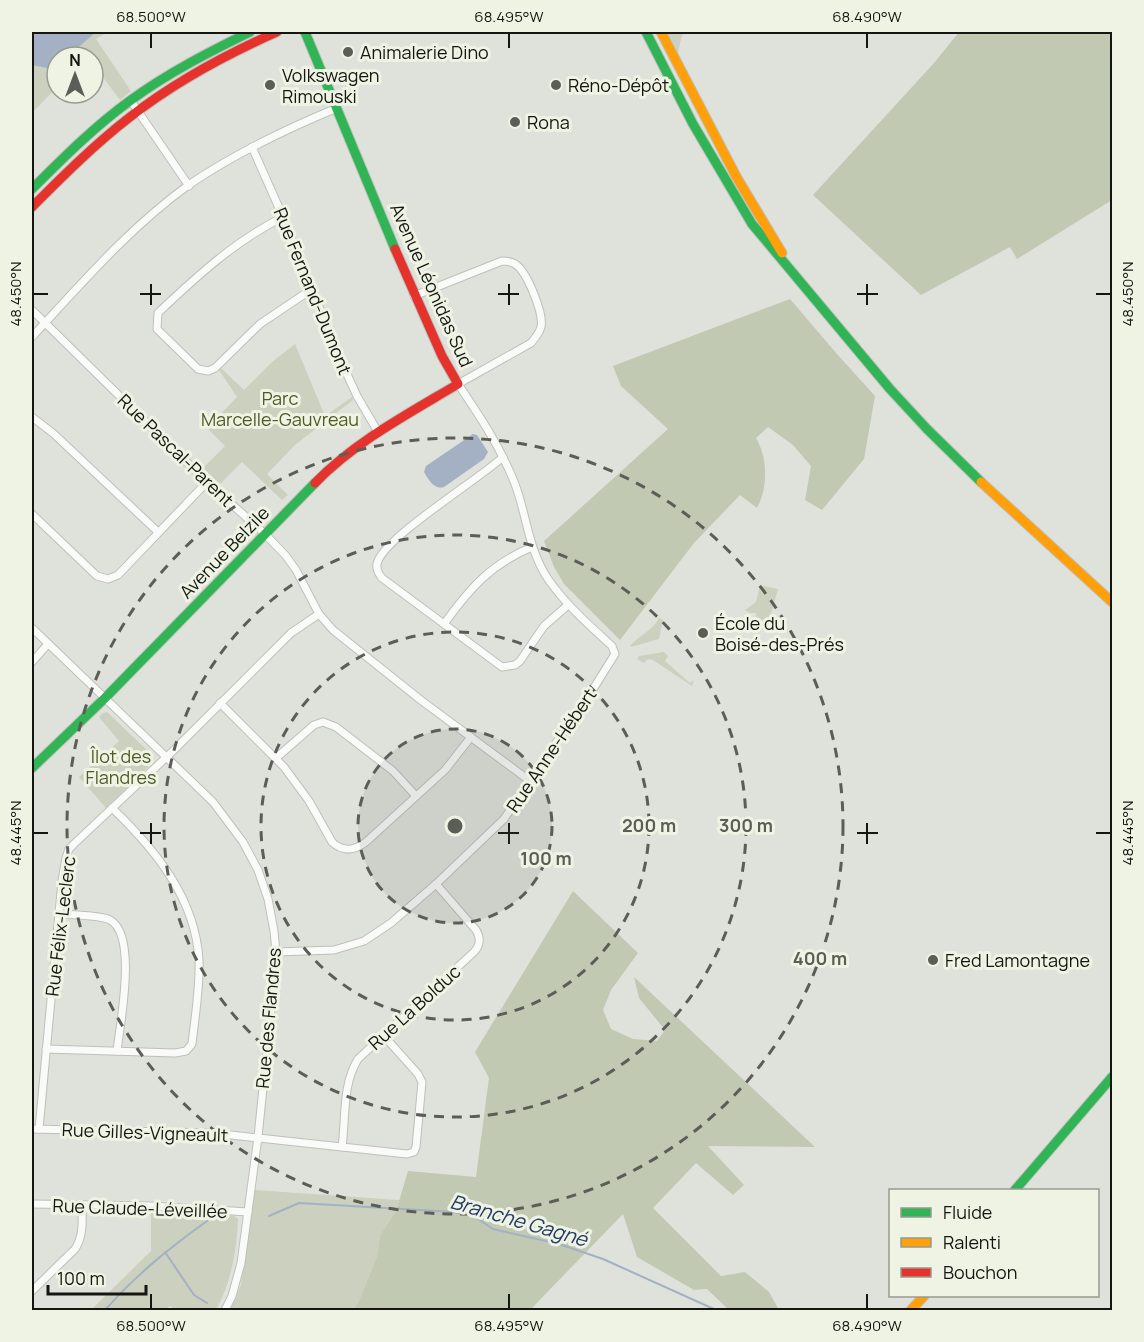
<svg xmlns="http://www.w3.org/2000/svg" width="1144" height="1342" font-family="Manrope,sans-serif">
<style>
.green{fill:#cbd1be}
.forest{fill:#c1c9b2}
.water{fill:#a4b1c4}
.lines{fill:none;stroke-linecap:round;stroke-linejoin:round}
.stream{stroke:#a4b1c4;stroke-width:2}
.street-casing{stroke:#bec0ba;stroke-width:9}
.fast-casing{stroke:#bec0ba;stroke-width:11}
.slow-casing{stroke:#bec0ba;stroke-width:11}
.jam-casing{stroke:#bec0ba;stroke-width:11}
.street{stroke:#fafbf9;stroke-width:7}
.fast{stroke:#30b455;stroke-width:9}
.slow{stroke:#ff9f0a;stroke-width:9}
.jam{stroke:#e5322d;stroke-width:9}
.ticks{fill:none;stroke:#151611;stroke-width:2}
.ring{fill:none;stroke:#5c5d57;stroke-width:3;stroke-dasharray:10 8}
.poi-dot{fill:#5c5d57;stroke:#eef3e4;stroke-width:2}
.labels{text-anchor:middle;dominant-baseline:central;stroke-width:6;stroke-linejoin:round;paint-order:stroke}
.poi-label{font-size:18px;fill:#151611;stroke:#eef3e4;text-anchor:start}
.street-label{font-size:18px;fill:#151611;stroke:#eef3e4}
.park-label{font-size:18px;fill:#4d5c26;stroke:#eef3e4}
.water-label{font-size:20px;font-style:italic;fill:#253c66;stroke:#eef3e4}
.centre{fill:#5c5d57;stroke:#eef3e4;stroke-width:3}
.ring-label{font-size:18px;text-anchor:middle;font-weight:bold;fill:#5c5d57;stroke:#eef3e4;stroke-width:6;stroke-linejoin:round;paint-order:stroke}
.neatline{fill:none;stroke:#151611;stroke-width:2}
.ticks-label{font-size:15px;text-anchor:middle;fill:#151611}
</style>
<rect width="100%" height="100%" fill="#dfe2da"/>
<g class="green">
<polygon points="32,32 108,32 96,39 131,91 120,100 93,64 93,57 57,57 57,87 32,113"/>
<polygon points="665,32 684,32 681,39 678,53 676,53"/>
<polygon points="295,344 325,416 352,397 353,400 295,445 267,474 288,495 282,500 242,462 220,484 203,468 225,446 207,428 237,397 219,370 221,368 244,390 272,362"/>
<polygon points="760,585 778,589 767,627 757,632 756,613 750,613 745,610 756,602"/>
<path d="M659,618L663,620L659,639L631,647L630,646C640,634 652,632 659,618Z"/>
<polygon points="664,652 668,656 665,661 690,683 694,680 692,686 653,660 648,659 644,663 637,659 639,656"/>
<polygon points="107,712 150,753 148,762 150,765 106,808 79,777 119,741 99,717 103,713"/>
<polygon points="255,1190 399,1200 396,1211 380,1235 377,1256 359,1301 353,1310 230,1310 241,1285"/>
<path d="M151,1211L234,1216L238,1219C237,1250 231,1283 216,1310H176L170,1306L165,1310H91L151,1251Z"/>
</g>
<g class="forest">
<polygon points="959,32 1112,32 1112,200 1017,259 1010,247 921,295 813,195 934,63"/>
<path d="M790,299L837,354L875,396L864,459L822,510L805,500L811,466L793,445L768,427L756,438C768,458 768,488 757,508L740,495L694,543L620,640L564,584L554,567L544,541L668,429L621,386L613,366Z"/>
<polygon points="573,891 638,953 611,990 603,1010 611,1029 633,1039 657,1041 665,1030 639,998 634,977 815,1147 708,1146 744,1185 733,1195 696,1163 653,1208 721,1276 745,1272 769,1292 779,1310 729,1310 707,1289 694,1290 637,1257 623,1214 530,1310 353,1310 359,1301 377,1256 380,1235 396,1211 408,1171 476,1177 489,1078 475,1052"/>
</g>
<g class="water">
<polygon points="32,32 96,32 67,57 57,57 57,65 47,68 32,65"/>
<path d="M473,434L477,435L488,452L484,459L444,487C434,490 429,480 424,472L426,466Z"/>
</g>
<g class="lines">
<g class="stream">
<polyline points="269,1216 299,1203 454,1212 475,1217 493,1229 559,1244 603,1259 716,1310"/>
<polyline points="165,1252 194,1295 207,1303"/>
<path d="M105,1310C136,1275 168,1249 207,1221"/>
</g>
<defs>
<g id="street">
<polyline points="131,101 189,186"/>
<polyline points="252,147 283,217 340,359 357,396 378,432"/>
<path d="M283,217C235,241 197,276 158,313L157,329L198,369L208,371L215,368L260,324L312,289"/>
<polyline points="32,310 207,482 265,534 286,556 296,570 319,614 333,630 422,701 530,781"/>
<path d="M32,337C81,284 131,226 190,184C236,153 286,129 337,108"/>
<polyline points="32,417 54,434 158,532"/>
<path d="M503,457C479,479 387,536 378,561C375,567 378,573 382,578L502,667L515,665L520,661L544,626L568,605"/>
<polyline points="32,514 97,576 108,579 118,575 207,482"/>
<path d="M444,624C470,588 491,564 532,547"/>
<polyline points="32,628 213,802 243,842 258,870 268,899 274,931 276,952 273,990 258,1137 241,1263 232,1296 225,1310"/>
<polyline points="32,662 48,644"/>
<path d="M220,703L284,767L309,801L332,842C343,852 354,851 366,842L445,770L471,737"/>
<polyline points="276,758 314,725 323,722 336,727 393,771 416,796"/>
<path d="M59,914C72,915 100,915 110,920C138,935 120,1024 117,1051"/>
<path d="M276,952L334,950L364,941L391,923L436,884L504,819L595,686L615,654L612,646C589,625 566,605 548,579C528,549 527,516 515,484C501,448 479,415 458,384L531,343C535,338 539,334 541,327C544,314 527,271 515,264C511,261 507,261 502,261L414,296"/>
<path d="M46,1049L175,1053L186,1051L192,1044C195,1016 200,988 199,961C196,899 155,849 112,808"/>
<polyline points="32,1129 212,1133 407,1154 414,1152 416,1147 422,1082 418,1074 384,1036"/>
<polyline points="39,1129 62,881 66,858 69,849 75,843 174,750 291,633 319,614"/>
<path d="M342,1147C346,1117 342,1085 358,1059L474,952C480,946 481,938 476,930L436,884"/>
<polyline points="32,1204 151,1206 248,1212"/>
<path d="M32,1291L75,1249C84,1235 82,1221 82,1205"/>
</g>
<g id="fast">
<polyline points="305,32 395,249"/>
<polyline points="646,32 693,124 752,224 890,389 927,429 981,482"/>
<path d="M32,189C63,158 95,126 131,100C168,73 209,52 250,32"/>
<polyline points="32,768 105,698 315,483"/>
<polyline points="1015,1190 1112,1077"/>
</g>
<g id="slow">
<polyline points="661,32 737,178 782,253"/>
<polyline points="981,482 1112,602"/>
<polyline points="911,1310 924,1296"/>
</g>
<g id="jam">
<path d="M32,207C63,176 95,144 130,117C175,82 225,55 277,32"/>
<path d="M315,483C356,441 408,414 458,384L442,356L395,249"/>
</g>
</defs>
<use href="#street" class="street-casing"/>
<use href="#fast" class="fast-casing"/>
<use href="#slow" class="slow-casing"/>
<use href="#jam" class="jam-casing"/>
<use href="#street" class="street"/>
<use href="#fast" class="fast"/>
<use href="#slow" class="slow"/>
<use href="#jam" class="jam"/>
</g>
<path class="ticks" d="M151,33V48M509,33V48M867,33V48M151,284V305M509,284V305M867,284V305M33,294H48M140,294H161M498,294H519M857,294H878M1096,294H1111M151,823V844M509,823V844M867,823V844M33,833H48M140,833H161M498,833H519M857,833H878M1096,833H1111M151,1294V1309M509,1294V1309M867,1294V1309"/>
<circle cx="455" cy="826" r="97" fill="#5c5d57" fill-opacity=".12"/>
<g class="ring">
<circle cx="455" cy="826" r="97"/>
<circle cx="455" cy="826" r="194"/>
<circle cx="455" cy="826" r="291"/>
<circle cx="455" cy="826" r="388"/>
</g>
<g class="poi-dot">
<circle cx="348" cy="52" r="6"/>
<circle cx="270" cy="85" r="6"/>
<circle cx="556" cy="85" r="6"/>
<circle cx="515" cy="122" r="6"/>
<circle cx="703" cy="633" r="6"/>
<circle cx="933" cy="960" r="6"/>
</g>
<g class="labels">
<g class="poi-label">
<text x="360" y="52">Animalerie Dino</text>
<text x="282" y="75">Volkswagen<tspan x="282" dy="21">Rimouski</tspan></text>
<text x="568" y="85">Réno-Dépôt</text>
<text x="527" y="122">Rona</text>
<text x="715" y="623">École du<tspan x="715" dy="21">Boisé-des-Prés</tspan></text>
<text x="945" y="960">Fred Lamontagne</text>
</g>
<g class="street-label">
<text transform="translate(432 285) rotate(66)">Avenue Léonidas Sud</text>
<text transform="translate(313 291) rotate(68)">Rue Fernand-Dumont</text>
<text transform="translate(176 450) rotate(44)">Rue Pascal-Parent</text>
<text transform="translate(224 552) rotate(-46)">Avenue Belzile</text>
<text transform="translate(551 750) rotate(-56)">Rue Anne-Hébert</text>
<text transform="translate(60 926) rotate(-83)">Rue Félix-Leclerc</text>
<text transform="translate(414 1007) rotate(-42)">Rue La Bolduc</text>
<text transform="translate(268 1018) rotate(-85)">Rue des Flandres</text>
<text transform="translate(145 1132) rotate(2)">Rue Gilles-Vigneault</text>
<text transform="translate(140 1208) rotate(2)">Rue Claude-Léveillée</text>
</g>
<g class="park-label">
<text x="280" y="398">Parc<tspan x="280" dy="21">Marcelle-Gauvreau</tspan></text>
<text x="121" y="756">Îlot des<tspan x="121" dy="21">Flandres</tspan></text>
</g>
<g class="water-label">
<text transform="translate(519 1220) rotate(16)">Branche Gagné</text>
</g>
</g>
<circle cx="455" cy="826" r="9" class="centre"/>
<g class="ring-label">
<text x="649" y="832">200 m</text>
<text x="746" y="832">300 m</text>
<text x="546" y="865">100 m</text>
<text x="820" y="965">400 m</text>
</g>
<rect width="1144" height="1342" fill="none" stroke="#eef3e4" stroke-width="66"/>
<rect x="889" y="1189" width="210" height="108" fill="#eef3e4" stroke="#979b90" stroke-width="1.5"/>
<rect x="901" y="1208" width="30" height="9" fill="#30b455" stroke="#979b90" stroke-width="1.5"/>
<text x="943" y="1219" font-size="18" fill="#151611">Fluide</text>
<rect x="901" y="1238" width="30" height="9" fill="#ff9f0a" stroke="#979b90" stroke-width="1.5"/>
<text x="943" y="1249" font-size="18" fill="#151611">Ralenti</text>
<rect x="901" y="1268" width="30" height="9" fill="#e5322d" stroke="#979b90" stroke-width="1.5"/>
<text x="943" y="1279" font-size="18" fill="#151611">Bouchon</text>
<g transform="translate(75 75)"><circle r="28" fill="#eef3e4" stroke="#979b90" stroke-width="1.5"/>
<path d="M0-4.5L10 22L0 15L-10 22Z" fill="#5c5d57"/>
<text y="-9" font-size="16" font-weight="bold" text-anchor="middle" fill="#151611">N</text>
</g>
<path d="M48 1285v9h98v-9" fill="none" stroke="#151611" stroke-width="3"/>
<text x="57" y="1285" font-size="18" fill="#151611" stroke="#eef3e4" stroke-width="4.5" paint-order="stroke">100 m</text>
<rect x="33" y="33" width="1078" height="1276" class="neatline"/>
<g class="ticks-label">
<text x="151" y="22">68.500°W</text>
<text x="509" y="22">68.495°W</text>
<text x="867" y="22">68.490°W</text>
<text transform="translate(16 294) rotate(-90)" y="5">48.450°N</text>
<text transform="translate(1128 294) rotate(-90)" y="5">48.450°N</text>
<text transform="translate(16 833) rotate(-90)" y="5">48.445°N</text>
<text transform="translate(1128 833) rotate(-90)" y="5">48.445°N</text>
<text x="151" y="1331">68.500°W</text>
<text x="509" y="1331">68.495°W</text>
<text x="867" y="1331">68.490°W</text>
</g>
</svg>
